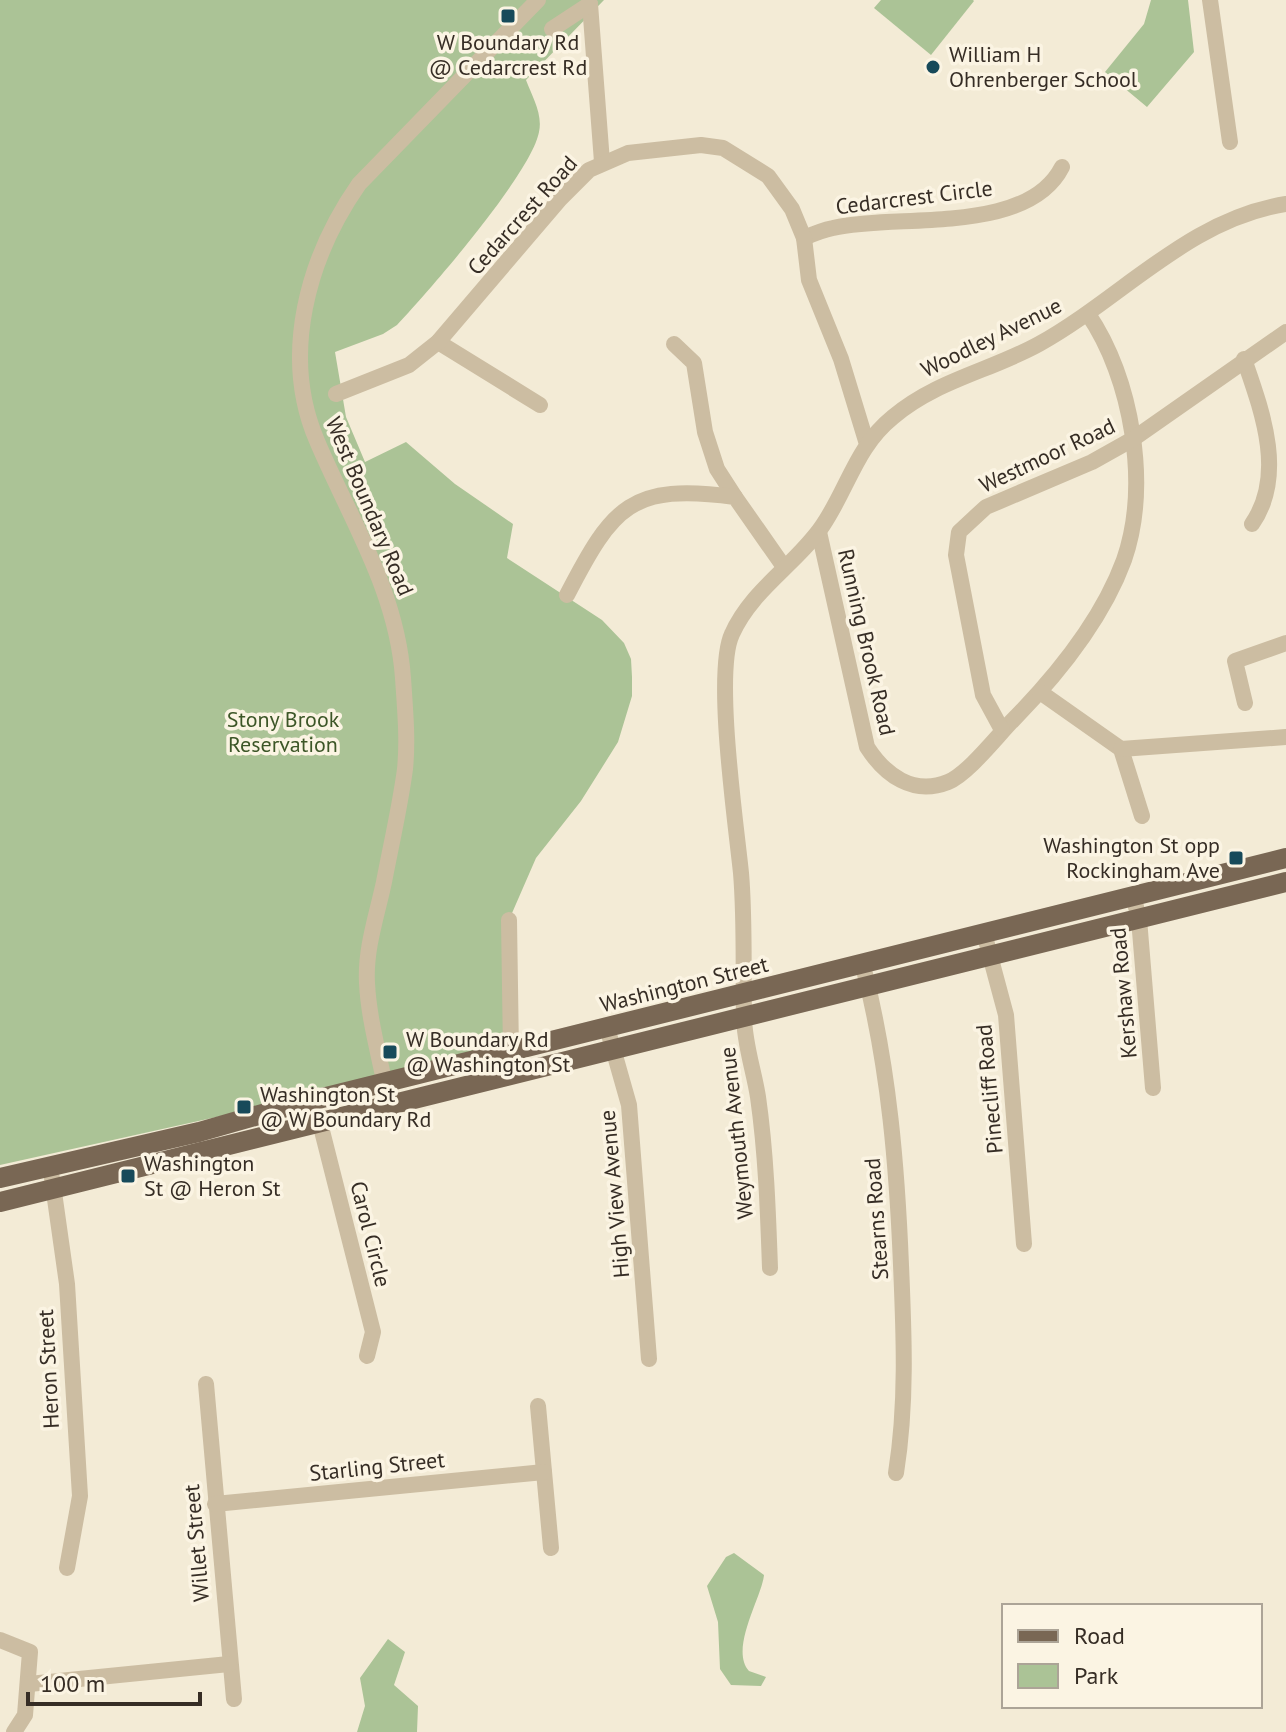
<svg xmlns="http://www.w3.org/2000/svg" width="1286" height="1732" font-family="'PT Sans',sans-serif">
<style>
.green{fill:#abc396}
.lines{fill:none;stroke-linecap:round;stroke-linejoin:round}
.minor{stroke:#ccbda2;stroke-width:16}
.major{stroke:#796754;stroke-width:20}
.poi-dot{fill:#174a5a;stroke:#fbf4e3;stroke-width:3}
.labels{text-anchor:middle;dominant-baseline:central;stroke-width:7;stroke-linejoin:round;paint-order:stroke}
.poi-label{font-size:22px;fill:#362d25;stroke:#fbf4e3;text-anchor:start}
.street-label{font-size:22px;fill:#362d25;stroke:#fbf4e3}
.park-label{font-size:22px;fill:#3c5627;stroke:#fbf4e3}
</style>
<rect width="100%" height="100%" fill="#f3ebd6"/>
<g class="green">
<path d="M0,0H604L526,80C532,96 543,114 539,132C531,174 429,291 397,325L383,334L335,352L346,417L365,462L406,442L455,484L513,524L507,558L602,620L624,643L631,659L632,677V696L618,742L581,801L536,858L509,920L510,1052L0,1165Z"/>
<polygon points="881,0 973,0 974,1 931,55 874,8"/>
<polygon points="1151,0 1188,0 1194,52 1147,107 1105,72 1144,24"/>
<path d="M734,1553L764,1575C762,1597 729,1649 749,1671L766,1677L761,1686L731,1685L720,1669L718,1622L707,1586L726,1557Z"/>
<polygon points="388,1639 405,1652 394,1685 418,1706 417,1732 357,1732 365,1706 360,1678"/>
</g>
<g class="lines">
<g class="minor">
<polyline points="1210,0 1230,142"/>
<polyline points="590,4 602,162"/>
<polyline points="552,29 590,4"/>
<path d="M804,238C813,234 823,230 833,228C897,213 1027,236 1062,167"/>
<polyline points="438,342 540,405"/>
<polyline points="674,344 694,363 705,432 717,469 735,497"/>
<path d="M1244,359C1262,411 1286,475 1252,524"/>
<polyline points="336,394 409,365 438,342 560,199 589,170 628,153 701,145 723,148 768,176 792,209 804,238 809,280 841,359 866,441"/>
<path d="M819,532L867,747C885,775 913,796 948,782C968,774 998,735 1014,719C1058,674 1102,620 1124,560C1150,485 1132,378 1088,314"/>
<path d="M567,595C613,506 631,483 735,497L784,567"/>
<polyline points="1040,692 1121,749 1142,816"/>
<polyline points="1245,703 1235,661 1286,643"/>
<polyline points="1002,730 983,695 956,555 959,532 986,507 1092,462 1133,439 1286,332"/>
<polyline points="1121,749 1286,737"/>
<polyline points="1133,895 1139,919 1153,1088"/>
<polyline points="509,920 511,1052"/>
<polyline points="984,933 1006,1015 1024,1244"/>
<path d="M865,974C889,1070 897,1167 901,1265C904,1335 907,1404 896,1473"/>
<polyline points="610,1038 629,1105 649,1359"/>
<path d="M389,1108C383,1067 369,1025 367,983C365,949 377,915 384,882C391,845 400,807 405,769C408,740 405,708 403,678C397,591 350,519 317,441C280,355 308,257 359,184L538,0"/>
<polyline points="320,1123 373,1332 367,1356"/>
<polyline points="52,1178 67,1284 80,1496 67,1568"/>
<path d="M770,1268C768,1211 766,1153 758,1097C754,1071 744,1043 744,1016C743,968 745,920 741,873C736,824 714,672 732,634C752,589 797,564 823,525C849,486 856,447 893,417C937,380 990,371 1039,344C1122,298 1189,219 1286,204"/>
<polyline points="206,1384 234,1699"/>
<polyline points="538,1406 551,1548"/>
<polyline points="215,1504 544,1472"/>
<polyline points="0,1640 30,1652 25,1715 14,1732"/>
<polyline points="29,1684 229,1664"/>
</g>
<g class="major">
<polyline points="0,1178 199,1132 290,1106 1286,858"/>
<polyline points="0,1202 1286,882"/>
</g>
</g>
<g class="poi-dot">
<rect x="500" y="8" width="16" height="16" rx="4"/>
<circle cx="933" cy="67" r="8"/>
<rect x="1228" y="850" width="16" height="16" rx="4"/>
<rect x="382" y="1044" width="16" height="16" rx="4"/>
<rect x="236" y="1099" width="16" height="16" rx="4"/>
<rect x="120" y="1168" width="16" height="16" rx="4"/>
</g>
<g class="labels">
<g class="poi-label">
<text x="508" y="42" text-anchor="middle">W Boundary Rd<tspan x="508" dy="25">@ Cedarcrest Rd</tspan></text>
<text x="949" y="54">William H<tspan x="949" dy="25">Ohrenberger School</tspan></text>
<text x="1220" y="845" text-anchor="end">Washington St opp<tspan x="1220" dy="25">Rockingham Ave</tspan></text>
<text x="406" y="1039">W Boundary Rd<tspan x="406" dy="25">@ Washington St</tspan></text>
<text x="260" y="1094">Washington St<tspan x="260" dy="25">@ W Boundary Rd</tspan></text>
<text x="144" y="1163">Washington<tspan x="144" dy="25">St @ Heron St</tspan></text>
</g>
<g class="street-label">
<text transform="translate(914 197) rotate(-7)">Cedarcrest Circle</text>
<text transform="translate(522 215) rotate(-48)">Cedarcrest Road</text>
<text transform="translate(991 337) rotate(-26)">Woodley Avenue</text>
<text transform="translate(1047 455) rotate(-25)">Westmoor Road</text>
<text transform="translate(370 506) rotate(67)">West Boundary Road</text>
<text transform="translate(867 642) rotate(77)">Running Brook Road</text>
<text transform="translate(684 984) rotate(-14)">Washington Street</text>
<text transform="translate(1123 993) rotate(-95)">Kershaw Road</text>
<text transform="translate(989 1089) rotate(-95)">Pinecliff Road</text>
<text transform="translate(736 1133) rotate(-96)">Weymouth Avenue</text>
<text transform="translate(614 1194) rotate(-95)">High View Avenue</text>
<text transform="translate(876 1219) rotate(-94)">Stearns Road</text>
<text transform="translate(371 1234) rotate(76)">Carol Circle</text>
<text transform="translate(48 1369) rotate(-93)">Heron Street</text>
<text transform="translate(377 1466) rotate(-6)">Starling Street</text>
<text transform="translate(196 1543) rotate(-95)">Willet Street</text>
</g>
<g class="park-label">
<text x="283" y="719">Stony Brook<tspan x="283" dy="25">Reservation</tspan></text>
</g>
</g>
<rect x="1002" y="1604" width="260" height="104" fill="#fbf4e3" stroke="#aca497" stroke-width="2"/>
<rect x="1018" y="1630" width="40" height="12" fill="#796754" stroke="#aca497" stroke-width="2"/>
<text x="1074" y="1644" font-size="24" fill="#362d25">Road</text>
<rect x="1018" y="1664" width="40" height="24" fill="#abc396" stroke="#aca497" stroke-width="2"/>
<text x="1074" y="1684" font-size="24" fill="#362d25">Park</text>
<path d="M28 1692v12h172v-12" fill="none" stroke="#362d25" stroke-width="4"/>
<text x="40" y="1692" font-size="24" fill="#362d25" stroke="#fbf4e3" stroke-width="6" paint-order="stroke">100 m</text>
</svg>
